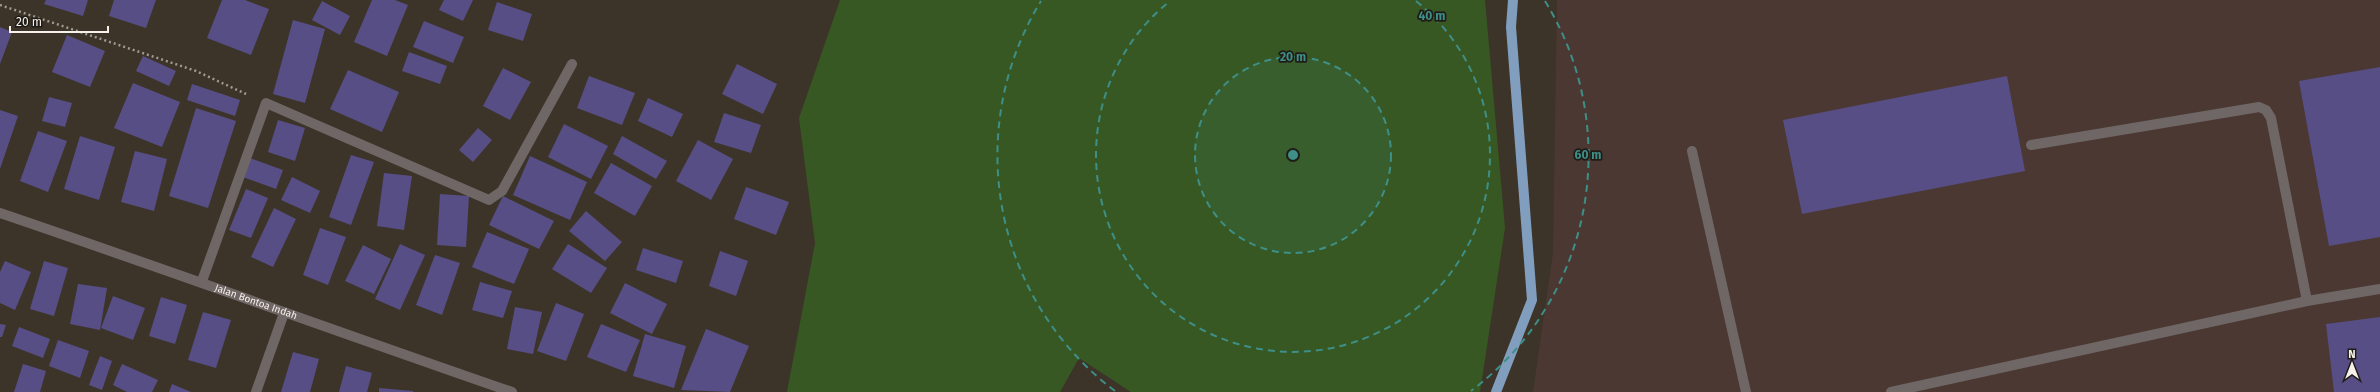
<svg xmlns="http://www.w3.org/2000/svg" width="2380" height="392" font-family="'Fira Sans',sans-serif">
<style>
.industrial{fill:#4b3832}
.green{fill:#385823}
.lines{fill:none;stroke-linecap:round;stroke-linejoin:round}
.stream{stroke:#829ebe;stroke-width:10}
.building{fill:#574e85}
.path{stroke:#a19a92;stroke-width:2.5;stroke-dasharray:2 3;stroke-linecap:butt}
.lane{stroke:#6f6766;stroke-width:10}
.street{stroke:#6f6766;stroke-width:10}
.ring{fill:none;stroke:#3d8f87;stroke-width:2;stroke-dasharray:7 5}
.labels{text-anchor:middle;dominant-baseline:central;stroke-width:3.5;stroke-linejoin:round;paint-order:stroke}
.street-label{font-size:10px;fill:#f7f1eb;stroke:#201c17}
.centre{fill:#3d8f87;stroke:#201c17;stroke-width:2}
.ring-label{font-size:12px;text-anchor:middle;font-weight:bold;fill:#3d8f87;stroke:#201c17;stroke-width:3.5;stroke-linejoin:round;paint-order:stroke}
</style>
<rect width="100%" height="100%" fill="#3c3429"/>
<polygon class="industrial" points="1557,0 2380,0 2380,392 1533,392 1553,253"/>
<polygon class="green" points="840,0 1485,0 1505,228 1480,392 1131,392 1079,358 1060,392 787,392 815,243 799,118"/>
<g class="lines">
<polyline class="stream" points="1496,392 1532,300 1511,27 1513,0"/>
</g>
<g class="building">
<polygon points="46,0 88,0 83,16 44,4"/>
<polygon points="114,0 156,0 146,28 109,16"/>
<polygon points="222,0 245,0 269,9 251,55 207,38"/>
<polygon points="372,0 395,0 408,5 387,56 354,42"/>
<polygon points="444,0 473,0 463,21 439,10"/>
<polygon points="322,1 350,16 340,35 312,20"/>
<polygon points="497,2 532,14 523,41 488,30"/>
<polygon points="293,20 325,29 305,103 273,94"/>
<polygon points="424,21 464,37 453,63 413,47"/>
<polygon points="0,27 12,32 0,64"/>
<polygon points="67,35 105,51 90,87 52,72"/>
<polygon points="409,52 447,66 440,84 402,71"/>
<polygon points="143,56 176,71 169,86 136,71"/>
<polygon points="737,64 777,84 763,114 722,94"/>
<polygon points="2380,67 2380,237 2329,246 2299,81"/>
<polygon points="503,68 531,82 510,120 483,106"/>
<polygon points="348,70 399,92 382,132 330,109"/>
<polygon points="589,76 635,93 622,125 577,108"/>
<polygon points="2007,76 2025,171 1802,214 1783,120"/>
<polygon points="133,83 180,102 162,147 114,128"/>
<polygon points="192,84 240,100 235,116 187,100"/>
<polygon points="49,97 72,103 65,127 42,121"/>
<polygon points="648,98 683,114 672,137 638,121"/>
<polygon points="196,108 236,121 208,208 169,196"/>
<polygon points="0,110 18,116 0,169"/>
<polygon points="724,113 761,125 751,153 714,142"/>
<polygon points="278,120 305,128 295,161 268,152"/>
<polygon points="564,124 608,146 591,179 548,157"/>
<polygon points="478,128 492,140 473,162 459,150"/>
<polygon points="38,131 67,141 48,192 20,181"/>
<polygon points="80,136 115,147 99,200 64,189"/>
<polygon points="622,136 667,161 656,179 613,154"/>
<polygon points="698,140 733,159 711,200 676,181"/>
<polygon points="135,151 167,159 154,211 121,202"/>
<polygon points="351,155 374,162 351,225 329,217"/>
<polygon points="530,156 587,182 570,220 513,195"/>
<polygon points="247,157 283,170 276,189 240,176"/>
<polygon points="611,163 652,186 635,216 594,193"/>
<polygon points="384,173 412,176 404,230 377,226"/>
<polygon points="292,177 320,191 310,213 281,200"/>
<polygon points="746,187 789,202 776,235 734,219"/>
<polygon points="246,189 268,198 251,238 229,230"/>
<polygon points="440,194 469,196 466,247 437,245"/>
<polygon points="503,196 554,221 539,249 489,225"/>
<polygon points="274,208 296,219 273,267 251,257"/>
<polygon points="586,211 622,242 605,261 569,231"/>
<polygon points="320,228 346,237 328,285 303,275"/>
<polygon points="487,232 529,249 514,284 472,267"/>
<polygon points="400,244 425,255 400,310 375,299"/>
<polygon points="568,244 607,268 591,293 552,269"/>
<polygon points="363,245 391,259 374,294 345,281"/>
<polygon points="643,248 683,261 676,283 636,270"/>
<polygon points="720,251 748,261 736,296 709,286"/>
<polygon points="435,255 460,263 442,315 416,305"/>
<polygon points="5,261 31,272 15,310 0,303 0,272"/>
<polygon points="44,261 68,268 54,316 30,309"/>
<polygon points="480,282 512,291 503,318 472,310"/>
<polygon points="625,283 667,304 652,334 610,313"/>
<polygon points="78,284 107,288 100,330 70,324"/>
<polygon points="113,296 145,308 133,340 101,328"/>
<polygon points="161,297 187,305 175,344 149,336"/>
<polygon points="556,303 584,314 566,361 537,351"/>
<polygon points="515,307 542,312 533,354 507,349"/>
<polygon points="203,312 231,320 216,368 188,360"/>
<polygon points="2380,317 2380,392 2334,392 2326,324"/>
<polygon points="0,324 6,325 2,337 0,337"/>
<polygon points="601,324 640,340 626,372 587,357"/>
<polygon points="19,327 50,339 43,358 12,346"/>
<polygon points="706,329 749,346 730,392 681,390"/>
<polygon points="645,334 686,346 674,388 633,376"/>
<polygon points="58,340 89,351 80,378 49,366"/>
<polygon points="293,352 319,359 310,392 281,392"/>
<polygon points="100,356 112,361 102,390 89,385"/>
<polygon points="23,364 46,371 40,392 14,392"/>
<polygon points="122,364 158,380 152,392 127,392 113,385"/>
<polygon points="346,366 372,373 367,392 339,392"/>
<polygon points="172,384 191,392 169,392"/>
<polygon points="379,388 413,391 413,392 379,392"/>
</g>
<g class="lines">
<polyline class="path" points="0,5 196,71 246,94"/>
<g class="lane">
<polyline points="2031,145 2259,107 2266,110 2271,118 2307,301"/>
<polyline points="1692,151 1746,392"/>
<polyline points="1891,392 2307,301 2380,289"/>
</g>
<g class="street">
<path id="s1" d="M0,213C171,271 341,333 512,392"/>
<polyline points="202,281 266,103 489,200 502,191 572,64"/>
<polyline points="256,392 284,313"/>
</g>
</g>
<circle cx="1293" cy="155" r="98" fill="#3d8f87" fill-opacity=".12"/>
<g class="ring">
<circle cx="1293" cy="155" r="98"/>
<path d="M1416 1A197 197 0 1 1 1170 1"/>
<path d="M1115 391A295 295 0 0 1 1041 1M1545 1A295 295 0 0 1 1471 391"/>
</g>
<g class="labels">
<g class="street-label">
<text stroke="none"><textPath href="#s1" startOffset="271">Jalan Bontoa Indah</textPath></text>
</g>
</g>
<circle cx="1293" cy="155" r="6" class="centre"/>
<g class="ring-label">
<text x="1432" y="20">40 m</text>
<text x="1293" y="61">20 m</text>
<text x="1588" y="159">60 m</text>
</g>
<g transform="translate(2352 364)" stroke="#201c17" stroke-width="3" paint-order="stroke">
<path d="M0-3L7 15L0 10L-7 15Z" fill="#f7f1eb"/>
<text y="-6" font-size="11" font-weight="bold" text-anchor="middle" fill="#f7f1eb">N</text>
</g>
<path d="M10 26v6h98v-6" fill="none" stroke="#f7f1eb" stroke-width="2"/>
<text x="16" y="26" font-size="12" fill="#f7f1eb" stroke="#201c17" stroke-width="3" paint-order="stroke">20 m</text>
</svg>
